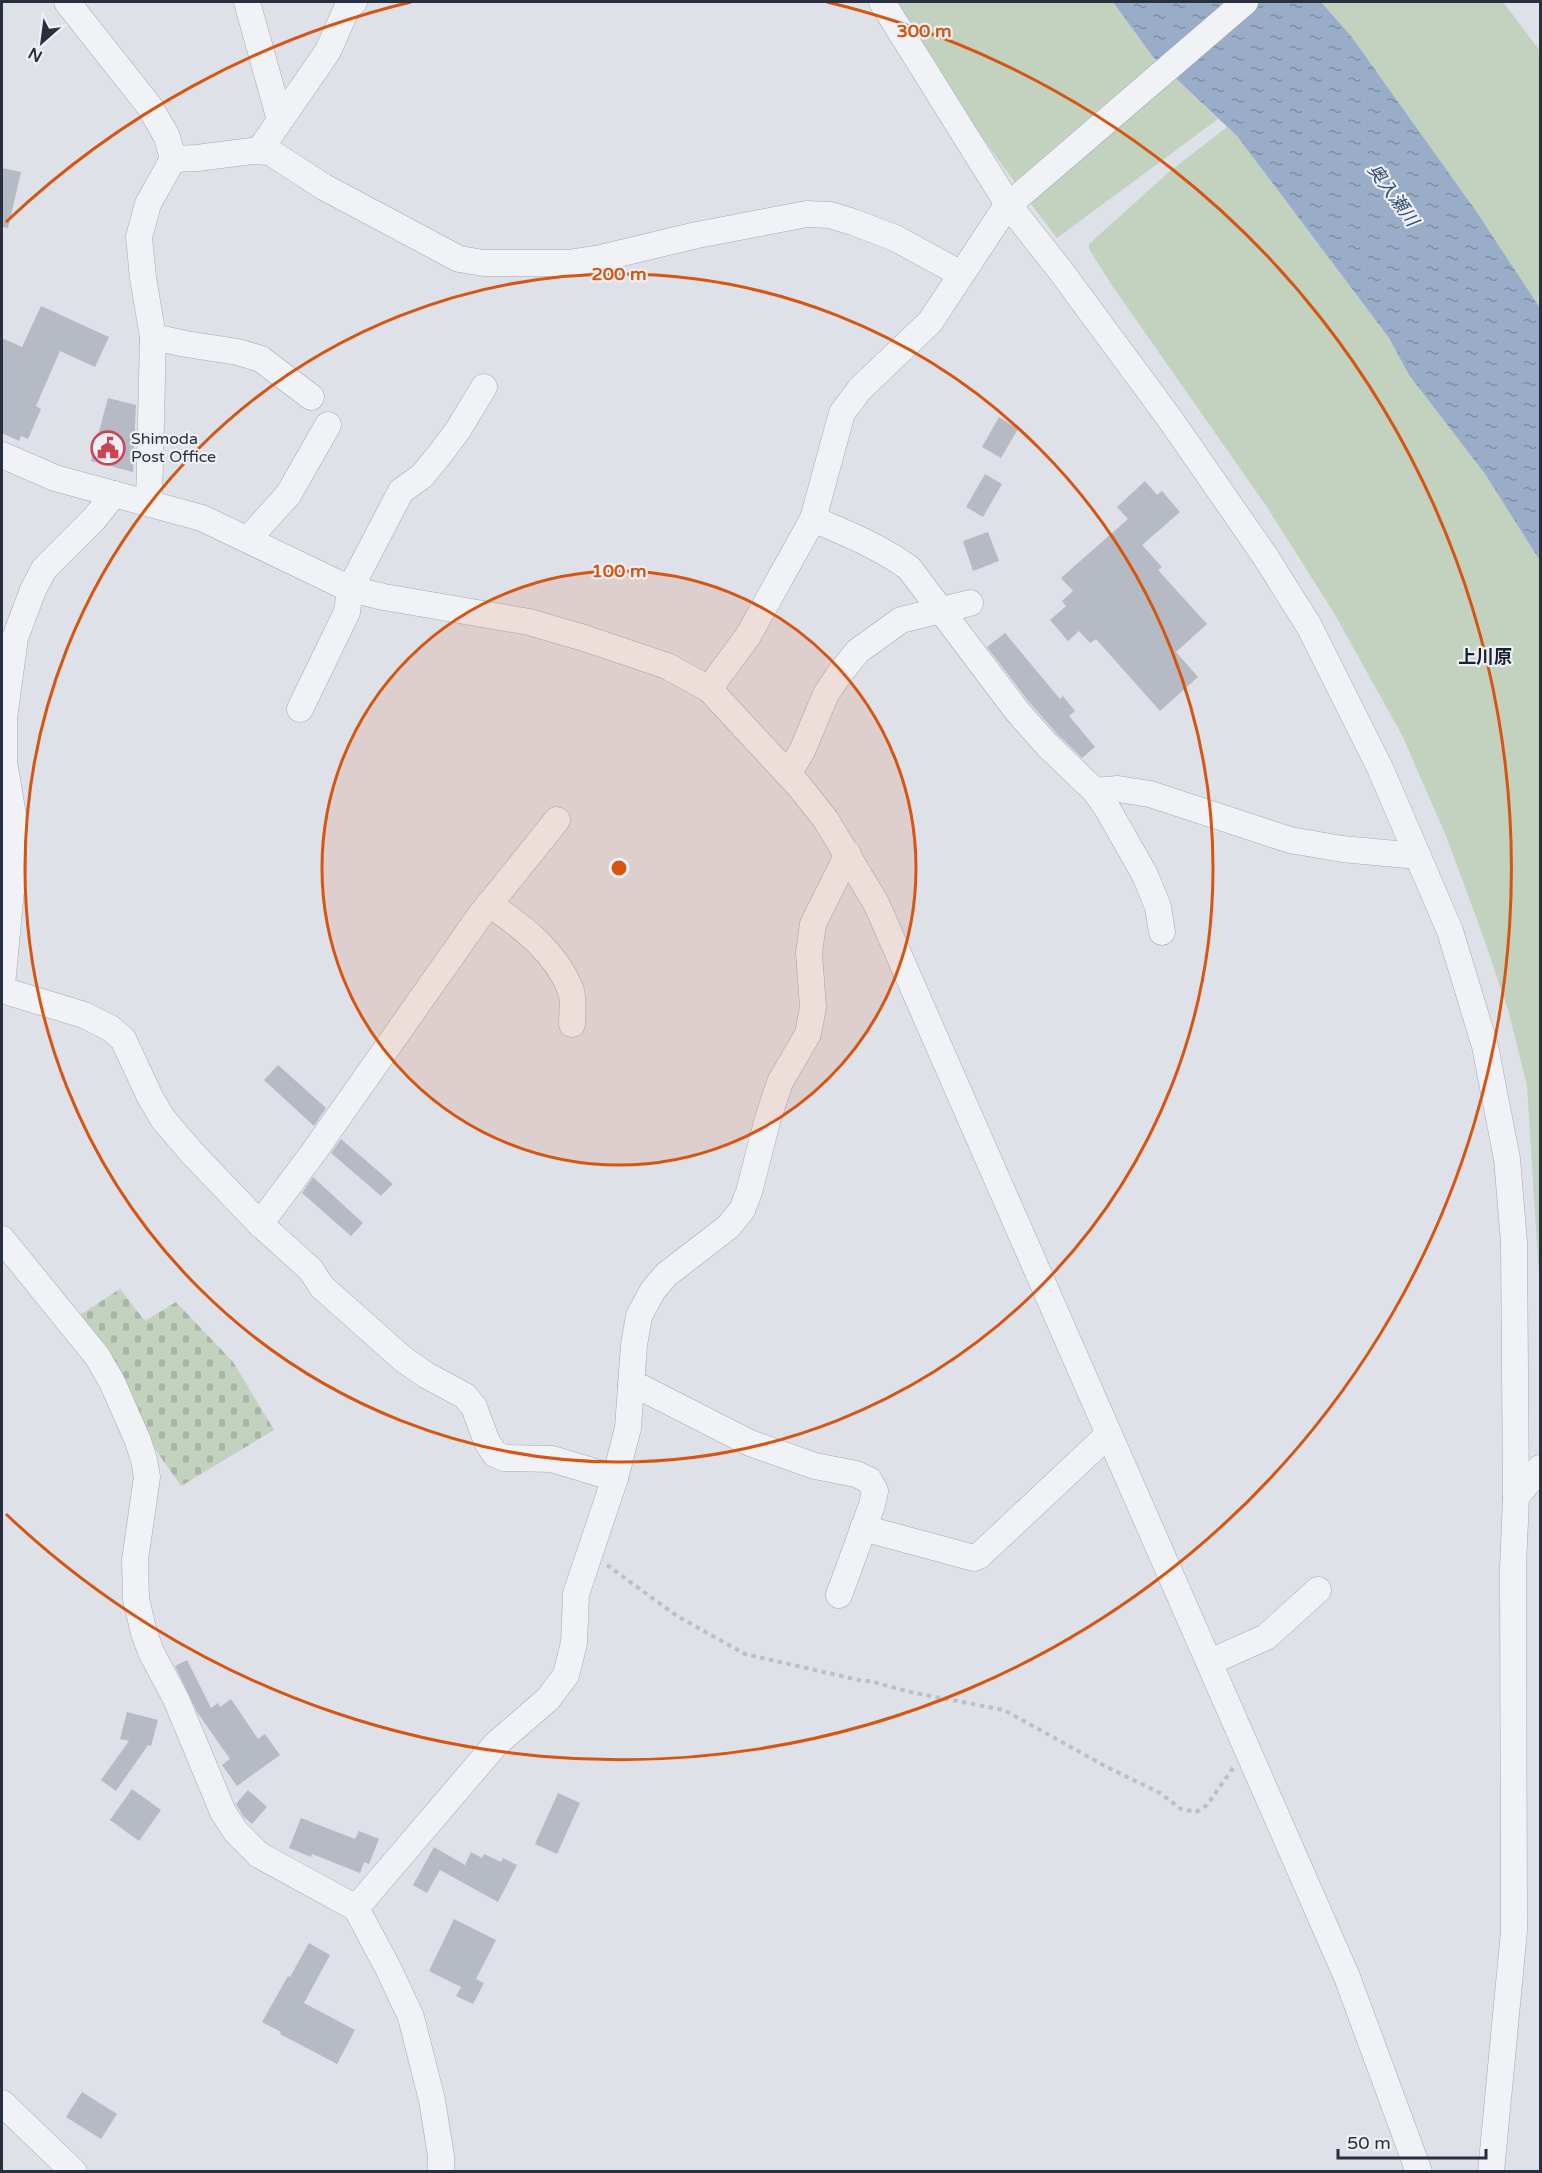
<svg xmlns="http://www.w3.org/2000/svg" width="1542" height="2173" font-family="'Varela Round','Noto Sans JP',sans-serif">
<style>
.grass{fill:#c3d1bf}
.cemetery{fill:url(#cemetery-stones)}
.water{fill:url(#water-ripples)}
.building{fill:#b6bac4}
.lines{fill:none;stroke-linecap:round;stroke-linejoin:round}
.minor-casing{stroke:#a4a8b2;stroke-width:27}
.path{stroke:#bdbfc6;stroke-width:4;stroke-dasharray:4.5 4.5;stroke-linecap:butt}
.minor{stroke:#f1f2f6;stroke-width:26}
.ring{fill:none;stroke:#d55511;stroke-width:3}
.labels{text-anchor:middle;dominant-baseline:central;stroke-width:4.5;stroke-linejoin:round;paint-order:stroke}
.poi-label{font-size:16px;fill:#282f3e;stroke:#eef0f5;text-anchor:start}
.water-label{font-size:18px;font-style:italic;fill:#324b72;stroke:#eef0f5}
.neighbourhood-label{font-size:18px;font-weight:bold;fill:#1a202f;stroke:#eef0f5}
.centre{fill:#d55511;stroke:#eef0f5;stroke-width:3}
.ring-label{font-size:18px;text-anchor:middle;font-weight:bold;fill:#d55511;stroke:#eef0f5;stroke-width:4.5;stroke-linejoin:round;paint-order:stroke}
</style>
<defs>
<pattern id="cemetery-stones" width="16" height="16" patternUnits="userSpaceOnUse" patternTransform="scale(1.5)"><rect width="16" height="16" fill="#c3d1bf"/><path d="M2 7V4a2 2 0 0 1 4 0v3zM10 15v-3a2 2 0 0 1 4 0v3z" fill="#a8b4a5"/></pattern>
<pattern id="water-ripples" width="26" height="14" patternUnits="userSpaceOnUse" patternTransform="scale(1.5)"><rect width="26" height="14" fill="#99adc8"/><path d="M2 4q2-2 4 0t4 0M15 11q2-2 4 0t4 0" fill="none" stroke="#7d8da4"/></pattern>
</defs>
<rect width="100%" height="100%" fill="#dee1e8"/>
<g class="grass">
<path d="M893,2H1113L1153,57L1218,119L1057,238C998,162 943,83 893,2Z"/>
<polygon points="1321,2 1503,2 1540,51 1540,308 1476,211 1351,36"/>
<polygon points="1227,127 1237,136 1389,338 1409,375 1485,474 1540,561 1540,1291 1527,1086 1509,1013 1482,933 1446,836 1403,737 1334,613 1267,507 1111,284 1089,249 1089,244 1169,172"/>
</g>
<polygon class="cemetery" points="120,1289 145,1321 176,1302 233,1362 274,1430 181,1486 134,1419 80,1315"/>
<polygon class="water" points="1113,2 1321,2 1351,36 1476,211 1540,308 1540,561 1485,474 1409,375 1389,338 1237,136 1153,57"/>
<g class="building">
<polygon points="2,168 21,172 8,228 2,227"/>
<polygon points="41,306 109,337 95,367 60,351 36,406 41,409 28,439 21,436 19,441 2,433 2,338 22,347"/>
<polygon points="108,398 136,405 133,472 91,461"/>
<polygon points="999,417 1018,429 1001,458 982,447"/>
<polygon points="985,474 1002,484 983,517 966,507"/>
<polygon points="1145,481 1157,495 1162,491 1180,512 1142,545 1162,567 1158,570 1207,624 1176,652 1198,677 1160,711 1096,639 1090,643 1079,631 1068,641 1050,620 1066,606 1062,601 1073,591 1061,578 1128,519 1117,507"/>
<polygon points="988,532 999,561 973,571 963,541"/>
<polygon points="1005,633 1060,699 1063,696 1075,711 1069,716 1095,747 1082,758 1058,735 1029,702 987,647"/>
<polygon points="278,1065 326,1108 314,1126 264,1080"/>
<polygon points="341,1139 393,1184 381,1196 331,1153"/>
<polygon points="313,1177 363,1223 351,1236 302,1193"/>
<polygon points="187,1660 211,1708 218,1703 220,1707 231,1699 258,1739 265,1734 280,1755 237,1786 222,1765 230,1759 197,1712 175,1666"/>
<polygon points="127,1712 158,1720 151,1746 148,1745 116,1791 101,1780 129,1741 120,1739"/>
<polygon points="132,1789 161,1810 139,1841 110,1820"/>
<polygon points="248,1790 267,1807 252,1824 243,1816 236,1804"/>
<polygon points="558,1793 580,1803 557,1854 535,1844"/>
<polygon points="301,1818 355,1839 359,1831 379,1839 369,1864 364,1862 360,1873 312,1854 311,1857 289,1848"/>
<polygon points="434,1847 465,1865 471,1852 482,1858 484,1854 501,1862 503,1858 517,1865 498,1902 440,1870 427,1893 413,1885"/>
<polygon points="454,1919 496,1940 476,1979 484,1983 473,2004 456,1996 461,1987 429,1971"/>
<polygon points="309,1943 330,1955 304,2003 355,2030 337,2064 280,2034 281,2032 262,2022 288,1976 290,1977"/>
<polygon points="82,2092 117,2114 101,2139 66,2117"/>
</g>
<g class="lines">
<defs>
<g id="minor">
<polyline points="67,2 150,107 167,137 173,159 148,204 139,237 143,278 153,337 149,503"/>
<polyline points="247,2 280,120"/>
<polyline points="882,2 1008,204 1060,270 1170,419 1265,556 1309,626 1380,768 1450,931 1485,1046 1507,1159 1514,1242 1516,1497 1513,1568 1514,1931 1491,2172"/>
<polyline points="259,151 328,51 347,8 354,2"/>
<polyline points="173,159 197,158 252,151 270,152 324,187 459,259 484,263 568,263 601,258 697,235 807,214 830,215 853,222 895,238 961,274"/>
<polyline points="153,337 186,344 238,352 261,359 311,397"/>
<polyline points="2,455 55,478 202,518 350,589 384,597 529,622 584,638 667,666 709,689 799,786 826,820 876,903 1347,1977 1419,2172"/>
<path d="M813,519C846,533 880,547 909,568L1017,711L1047,745L1095,791L1107,808L1145,875L1158,907L1162,932"/>
<polyline points="249,538 288,495 328,425"/>
<polyline points="709,689 748,636 813,519 842,413 860,389 930,322 1008,204 1018,197 1245,2"/>
<polyline points="300,709 347,612 350,589 401,491 422,476 440,454 458,430 484,387"/>
<polyline points="788,774 802,751 826,694 840,673 858,651 901,620 970,603"/>
<polyline points="1095,791 1118,789 1150,794 1290,840 1342,849 1418,856"/>
<path d="M489,904C522,926 557,953 571,991C574,1000 572,1014 572,1024"/>
<polyline points="2,985 13,869 13,815 4,762 4,718 15,638 33,590 44,569 94,519 114,494"/>
<polyline points="2,990 84,1015 110,1028 123,1039 150,1097 163,1119 192,1153 260,1224 311,1270 322,1287 403,1359 426,1375 465,1396 474,1407 487,1442 495,1454 504,1458 552,1459 615,1478"/>
<polyline points="260,1224 313,1153 479,917 557,820"/>
<polyline points="2,1239 97,1356 112,1382 138,1441 144,1460 147,1477 135,1560 136,1599 144,1633 151,1652 176,1699 223,1812 236,1832 259,1855 356,1908 388,1968 411,2017 432,2100 441,2156 441,2172"/>
<polyline points="631,1385 642,1388 750,1443 815,1466 856,1474 869,1480 875,1491 872,1505 839,1595"/>
<polyline points="1516,1497 1540,1468"/>
<polyline points="863,1528 974,1558 979,1556 1109,1434"/>
<polyline points="1210,1662 1266,1637 1318,1590"/>
<polyline points="356,1908 496,1744 548,1699 566,1675 574,1643 576,1594 615,1478 628,1428 634,1345 639,1316 653,1290 667,1274 728,1227 742,1210 749,1192 768,1118 780,1082 808,1034 813,1007 809,953 813,924 848,854"/>
<polyline points="2,2103 74,2172"/>
</g>
</defs>
<use href="#minor" class="minor-casing"/>
<polyline class="path" points="607,1565 677,1616 745,1654 863,1681 870,1681 910,1692 1004,1710 1105,1766 1160,1793 1181,1809 1196,1812 1207,1805 1233,1768"/>
<use href="#minor" class="minor"/>
</g>
<circle cx="619" cy="868" r="297" fill="#d55511" fill-opacity=".12"/>
<g class="ring">
<circle cx="619" cy="868" r="297"/>
<circle cx="619" cy="868" r="594"/>
<path d="M6 222A891 891 0 0 1 411 2M827 2A891 891 0 1 1 6 1514"/>
</g>
<defs>
<symbol id="civic-ring" viewBox="-11 -11 22 22"><circle r="9.5" fill="#eef0f5" stroke="#cc4451" stroke-width="1.5"/><path d="M-.6-6.5H3V-4.5H.6V-3L4-1V1h2V6H-6V1h2V-1L-.6-3ZM-1.2 2.5V6h2.4V2.5Z" fill="#cc4451"/></symbol>
</defs>
<g fill-rule="evenodd">
<use href="#civic-ring" x="89" y="429" width="38" height="38"/>
</g>
<g class="labels">
<g class="poi-label">
<text x="131" y="439">Shimoda<tspan x="131" dy="18">Post Office</tspan></text>
</g>
<g class="water-label">
<text transform="translate(1393 195) rotate(54)">奥入瀬川</text>
</g>
<g class="neighbourhood-label">
<text x="1485" y="657">上川原</text>
</g>
</g>
<circle cx="619" cy="868" r="9" class="centre"/>
<g class="ring-label">
<text x="924" y="37">300 m</text>
<text x="619" y="280">200 m</text>
<text x="619" y="577">100 m</text>
</g>
<rect width="1542" height="2173" fill="none" stroke="#282f3e" stroke-width="6"/>
<g transform="translate(42 42) rotate(208)" stroke="#eef0f5" stroke-width="4.5" paint-order="stroke">
<path d="M0-4.5L10 22L0 15L-10 22Z" fill="#282f3e"/>
<text y="-9" font-size="16" font-weight="bold" text-anchor="middle" fill="#282f3e">N</text>
</g>
<path d="M1338 2149v9h148v-9" fill="none" stroke="#282f3e" stroke-width="3"/>
<text x="1347" y="2149" font-size="18" fill="#282f3e" stroke="#eef0f5" stroke-width="4.5" paint-order="stroke">50 m</text>
</svg>
